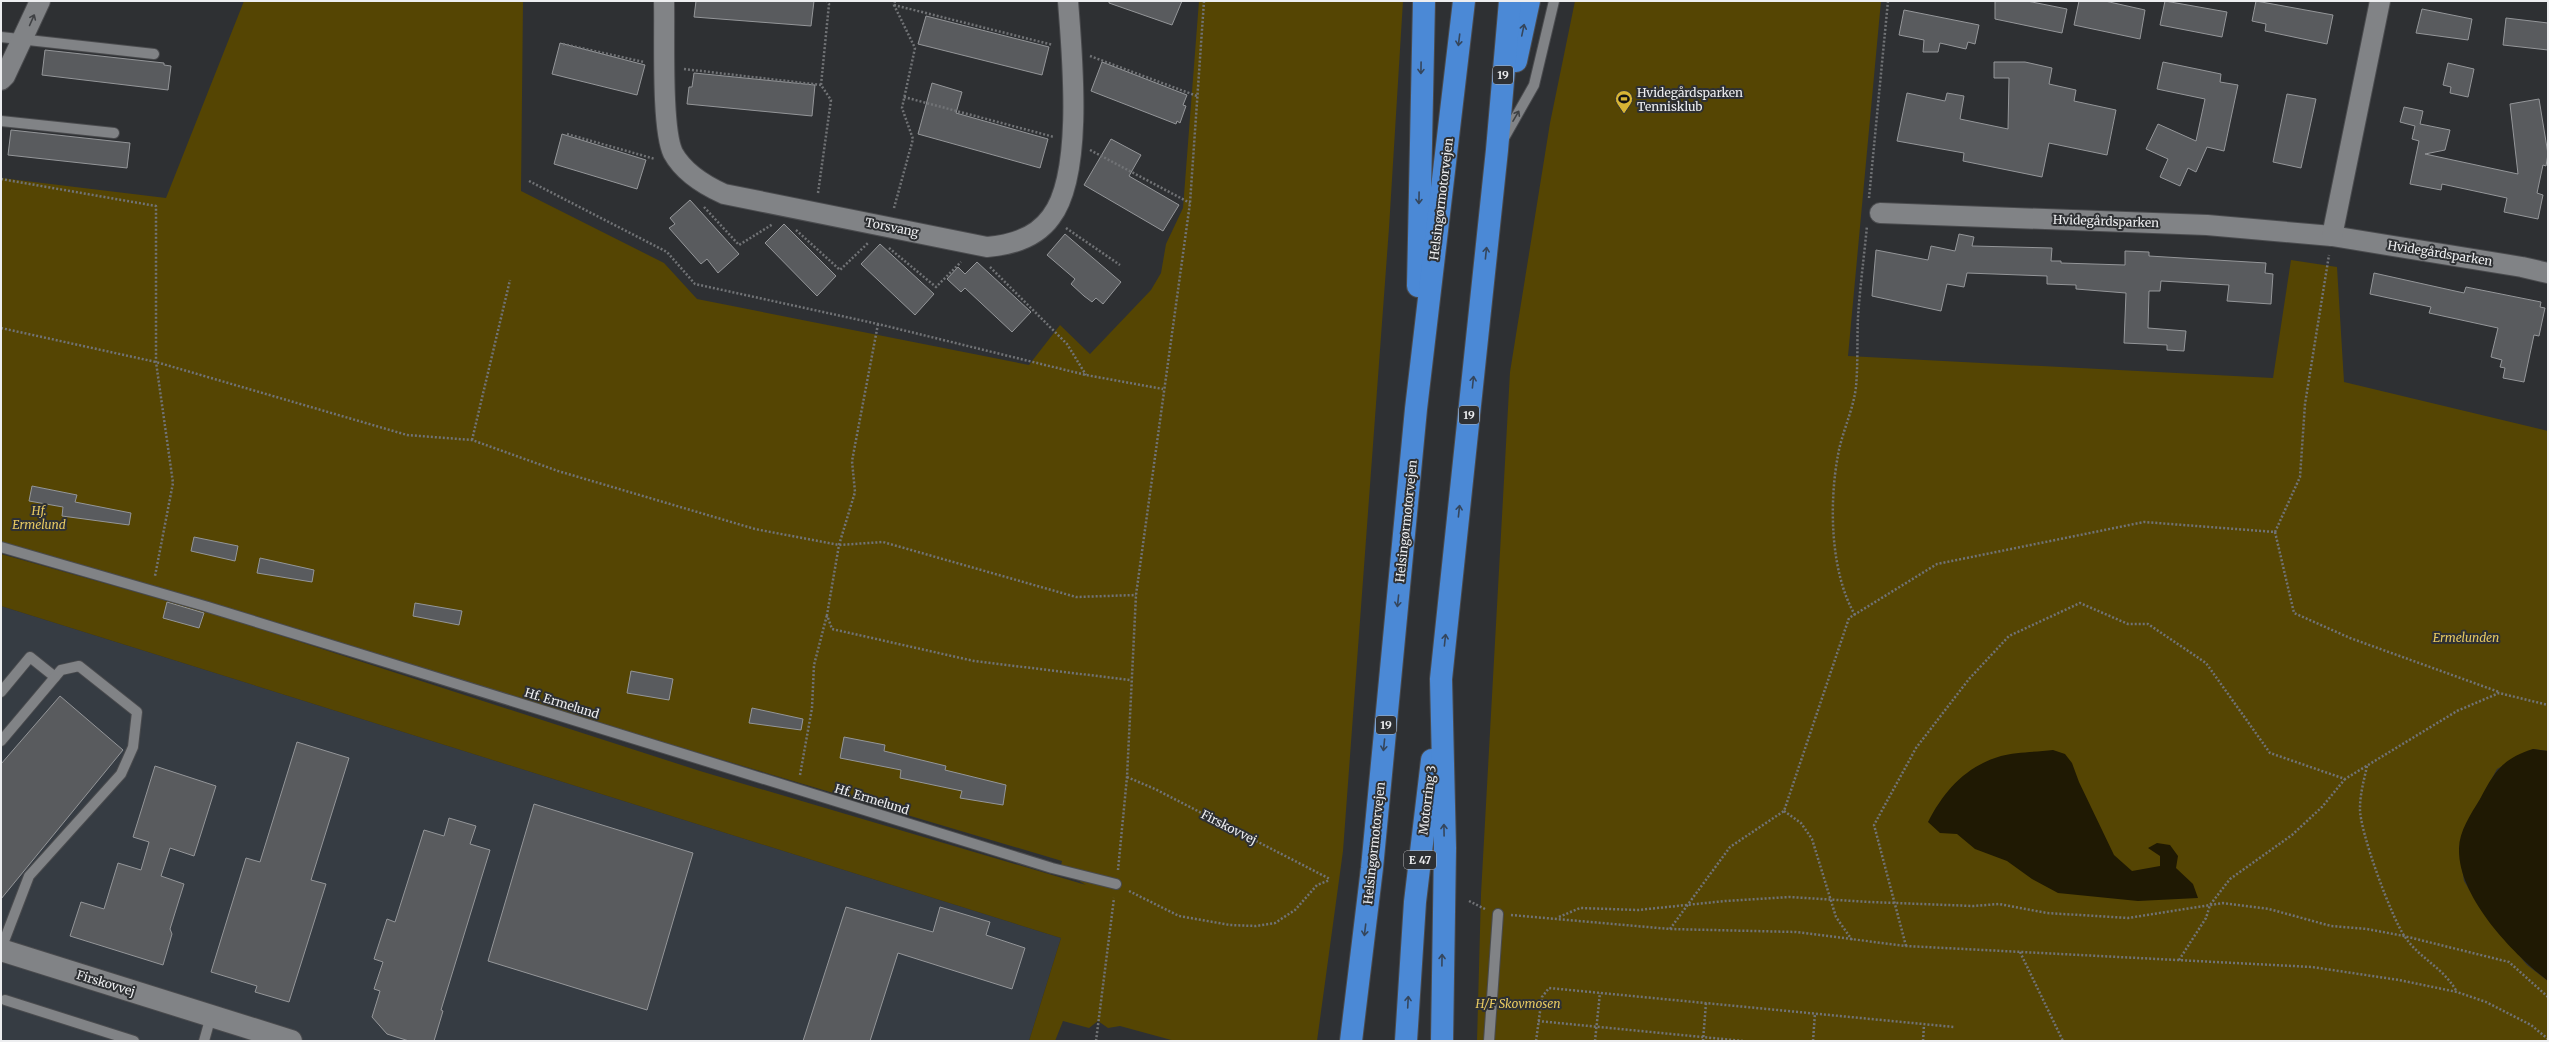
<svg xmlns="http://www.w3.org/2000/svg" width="2549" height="1042" font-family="Merriweather,serif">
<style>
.built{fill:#363c43}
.green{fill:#554503}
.water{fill:#1f1903}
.building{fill:#595b5e;stroke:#949699}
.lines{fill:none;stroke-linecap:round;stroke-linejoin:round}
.service-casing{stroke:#4a4b4e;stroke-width:12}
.minor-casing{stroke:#4a4b4e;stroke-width:22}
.tertiary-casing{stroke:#4a4b4e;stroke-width:24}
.motorway-casing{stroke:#4a4b4e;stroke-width:24}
.path{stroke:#717376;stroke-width:2.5;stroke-dasharray:2 2;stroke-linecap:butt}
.service{stroke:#818386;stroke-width:10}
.minor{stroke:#818386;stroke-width:20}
.tertiary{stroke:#818386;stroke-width:22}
.motorway{stroke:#4b89d6;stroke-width:22}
.oneway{stroke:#3f4144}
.oneway2{stroke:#35465c}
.labels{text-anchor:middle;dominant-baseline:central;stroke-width:4;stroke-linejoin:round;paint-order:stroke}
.shield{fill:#2e3033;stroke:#b4b5b7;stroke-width:1}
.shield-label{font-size:11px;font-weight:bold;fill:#edeef0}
.poi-label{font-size:12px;fill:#edeef0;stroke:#2e3033;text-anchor:start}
.street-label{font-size:12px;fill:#edeef0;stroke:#2e3033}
.park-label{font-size:12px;font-style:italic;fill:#e6c861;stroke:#2e3033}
</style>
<rect width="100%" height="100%" fill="#2e3033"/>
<polygon class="built" points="1,606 1061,938 1029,1041 1,1041"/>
<g class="green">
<polygon points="244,1 523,1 521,191 664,263 697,299 1029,365 1060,325 1090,354 1151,290 1161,273 1166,244 1183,208 1199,1 1403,1 1389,228 1343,851 1317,1041 1175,1041 1120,1026 1108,1028 1098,1021 1089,1028 1063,1021 1055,1041 1029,1041 1061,938 1,606 1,554 217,615 700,771 1086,885 1060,870 1062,861 1,545 1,178 166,198"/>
<polygon points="1575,1 1881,1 1848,356 2273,378 2291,260 2337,267 2344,382 2548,431 2548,751 2533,749 2497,769 2464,829 2459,848 2464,881 2483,912 2527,965 2548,981 2548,1041 1477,1041 1481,894 1510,372 1550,123"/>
</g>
<g class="water">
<path d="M2533,749L2548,751V981C2512,953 2458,897 2459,849C2459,831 2471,814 2480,799C2495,771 2502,759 2533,749Z"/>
<path d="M2053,750L2065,754L2072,763L2079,782L2114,855L2132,871L2160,866V856L2148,848L2157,843L2170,845L2178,856L2176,868L2193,884L2198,898L2138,901L2058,893L2032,879L2007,861L1975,849L1957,834L1940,833L1928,822C1944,791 1966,766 2001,756C2015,752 2037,752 2053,750Z"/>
</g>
<g class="building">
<polygon points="696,1 814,1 811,26 694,17"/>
<polygon points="1109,1 1182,1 1172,25 1109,3"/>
<polygon points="1995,1 2027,1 2067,9 2062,33 1995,19"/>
<polygon points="2079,1 2105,1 2145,10 2140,39 2074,25"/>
<polygon points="2165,1 2227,12 2222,37 2160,25"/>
<polygon points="2256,1 2333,15 2327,44 2265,31 2266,24 2252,21"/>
<polygon points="2422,9 2472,19 2468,40 2416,33"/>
<polygon points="1904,10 1979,25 1975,44 1968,42 1966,49 1940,43 1938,52 1923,52 1924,40 1899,35"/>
<polygon points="926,16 1049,47 1042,75 918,44"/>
<polygon points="2506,18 2548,23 2548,50 2503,45"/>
<polygon points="560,43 645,65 637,95 552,74"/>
<polygon points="45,50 164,63 164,65 171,66 168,90 42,75"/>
<polygon points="1102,62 1187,95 1183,105 1186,106 1180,123 1177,121 1176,124 1091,91"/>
<polygon points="1994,62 2025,62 2052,68 2049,84 2076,90 2074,101 2116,110 2107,155 2049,143 2042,177 1963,161 1964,153 1897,141 1907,93 1945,101 1947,93 1964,96 1960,119 2008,129 2009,78 1994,78"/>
<polygon points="2163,62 2221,74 2220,82 2238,85 2224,151 2207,147 2196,172 2188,168 2180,186 2160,177 2168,159 2146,149 2158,124 2196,141 2205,99 2157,89"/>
<polygon points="2448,63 2474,69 2468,97 2450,93 2451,87 2443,85"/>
<polygon points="694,73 815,85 812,116 687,104 689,87 692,87"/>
<polygon points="932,83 962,92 956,113 1048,139 1040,168 918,134"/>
<polygon points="2287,94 2316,99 2301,168 2273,162"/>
<polygon points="2539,99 2548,154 2546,166 2543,165 2537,193 2543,195 2538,219 2504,212 2507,198 2442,184 2441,190 2410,184 2419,141 2412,139 2415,126 2400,122 2404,107 2423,111 2420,124 2450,130 2445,150 2425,154 2518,174 2510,104"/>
<polygon points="11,130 130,143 127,168 8,155"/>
<polygon points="562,134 646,160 637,189 554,164"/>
<polygon points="1111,139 1141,155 1129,176 1179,205 1163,231 1084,185"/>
<polygon points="690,200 739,254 718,273 707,259 701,264 669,228 675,224 670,218"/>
<polygon points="784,224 836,276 817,296 765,243"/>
<polygon points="1065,234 1121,282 1103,304 1096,298 1092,302 1084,296 1071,284 1075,279 1047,255"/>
<polygon points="1959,234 1974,237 1972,246 2052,248 2051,261 2061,261 2061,263 2125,265 2125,251 2149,252 2149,256 2266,263 2265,273 2273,274 2271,304 2227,301 2229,285 2161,281 2160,291 2149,291 2148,328 2186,331 2184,351 2167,350 2167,345 2124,343 2126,293 2076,289 2076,285 2047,284 2047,276 1967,273 1964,287 1947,284 1941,311 1872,296 1876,250 1928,260 1931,246 1955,251"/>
<polygon points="880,244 934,294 915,315 861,264"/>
<polygon points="977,262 1031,312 1012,332 965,288 961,292 947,279 958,267 965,274"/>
<polygon points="2374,273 2464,293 2466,287 2541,302 2540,307 2545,308 2539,336 2534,335 2524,382 2503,378 2505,368 2500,367 2502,360 2491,357 2498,328 2429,313 2431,307 2370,294"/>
<polygon points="32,486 77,495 75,502 131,513 129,525 62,516 63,507 29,501"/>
<polygon points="194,537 238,546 235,561 191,551"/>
<polygon points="260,558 314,570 312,582 257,573"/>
<polygon points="167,602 204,613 199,628 163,618"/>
<polygon points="415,603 462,611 459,625 413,616"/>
<polygon points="631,671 673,679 669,700 627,693"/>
<polygon points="60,696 123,750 1,899 1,764"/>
<polygon points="752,708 803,719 801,730 749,723"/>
<polygon points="844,737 885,745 884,751 946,766 945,770 1006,785 1003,805 960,798 962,791 900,778 901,770 840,758"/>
<polygon points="297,742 349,758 311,880 326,884 289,1002 255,992 257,986 211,972 246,858 260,862"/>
<polygon points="155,766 216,786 194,856 170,848 161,876 184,884 170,929 172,934 163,965 70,936 81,902 104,909 118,863 141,870 149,842 133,837"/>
<polygon points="534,804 693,853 647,1010 488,961"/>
<polygon points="449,818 476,826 470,844 490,850 441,1010 443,1011 434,1041 409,1041 387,1034 372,1017 380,991 374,989 383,962 374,959 387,919 395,922 424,830 444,836"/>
<polygon points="846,907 933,932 940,907 990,922 986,935 1025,948 1012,989 898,953 870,1041 803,1041"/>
</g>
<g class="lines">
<defs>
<g id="service">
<polyline points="1,37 154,54"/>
<polyline points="1,121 114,133"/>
<polyline points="1504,138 1534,85 1554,1"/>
<polyline points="1,547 208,607 1052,868 1116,884"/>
<polyline points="1,692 30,657 55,677"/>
<polyline points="1,741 61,670 79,666 137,712 133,747 121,774 29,876 1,949"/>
<polyline points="5,1000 134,1041"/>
<polyline points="204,1041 211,1016"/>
<polyline points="1489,1041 1498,914"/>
</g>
<g id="minor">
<path d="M664,1C665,33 661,128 673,153C684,173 704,185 724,194L987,247C1012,245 1036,238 1051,217C1084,174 1072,54 1068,1"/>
<polyline points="1,80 5,76 40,1"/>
<polyline points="1880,213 2207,225 2332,236 2522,267 2548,273"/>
<polyline points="2332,236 2380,1"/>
</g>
<polyline id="tertiary" points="1,950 291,1041"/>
<g id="motorway">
<polyline points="1516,61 1529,1"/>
<polyline points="1418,286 1424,1"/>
<polyline points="1351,1041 1372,868 1416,409 1464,1"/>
<polyline points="1406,1041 1415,902 1432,760"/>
<polyline points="1442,1041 1445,848 1441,679 1497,150 1510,1"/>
</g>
</defs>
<use href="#service" class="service-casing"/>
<use href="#minor" class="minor-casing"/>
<use href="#tertiary" class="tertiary-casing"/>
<use href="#motorway" class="motorway-casing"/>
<g class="path">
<polyline points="894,5 1053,45"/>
<polyline points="563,44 644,62"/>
<polyline points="1090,56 1197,96"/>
<polyline points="684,69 821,85"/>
<polyline points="904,97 1054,137"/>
<polyline points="567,134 655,159"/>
<polyline points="1090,150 1190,203"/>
<polyline points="1,179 156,206 156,362 173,483 155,576"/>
<polyline points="529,181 667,252 695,284 878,324 1086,375 1163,389"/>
<polyline points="818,193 831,100 821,85 829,4 827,1"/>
<polyline points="1869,198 1888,1"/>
<polyline points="704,207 739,245 773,224"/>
<polyline points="894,208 913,139 902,108 915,48 894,5 895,1"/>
<polyline points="1066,228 1120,265"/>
<polyline points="796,230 840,270 868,243"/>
<polyline points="889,248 936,287 961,262"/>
<polyline points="990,267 1067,344 1086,375"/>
<polyline points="878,324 852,461 855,492 839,545 827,615 832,629 974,661 1130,680"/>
<polyline points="1,328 156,362 407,435 472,440 558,471 755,529 839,545 883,542 1076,597 1136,595"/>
<polyline points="472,440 510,280"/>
<polyline points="2275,532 2294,613 2350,638 2499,692"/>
<path d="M1855,615C1830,572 1829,503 1838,455C1842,432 1853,411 1856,387C1858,364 1857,340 1858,317C1860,287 1864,257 1867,226"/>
<path d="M2367,766C2364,780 2360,794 2360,808C2359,830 2392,919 2405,937C2421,960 2442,966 2457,992"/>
<polyline points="800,775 812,708 814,665 827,615"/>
<polyline points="1127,777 1155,789 1330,879"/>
<polyline points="1784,811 1801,823 1812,839 1836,917 1852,940"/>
<polyline points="1118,870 1127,777 1136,595 1190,203 1204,1"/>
<polyline points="1129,891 1179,916 1230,925 1256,926 1275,923 1295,910 1317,885 1330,880"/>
<polyline points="1469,901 1485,909"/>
<polyline points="1511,915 1670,929 1796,932 1906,946 2312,967 2399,980 2457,992 2486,1002 2531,1025 2548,1039"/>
<polyline points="1559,917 1580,908 1638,910 1725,901 1790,897 1870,902 1973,906 1999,904 2047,913 2128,918 2223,903 2269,909 2331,926 2367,929 2404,936 2509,962 2548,997"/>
<polyline points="1670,929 1730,847 1784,811 1849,618 1937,564 2144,522 2275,532 2300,477 2305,404 2329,255"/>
<polyline points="1906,946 1874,825 1916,748 1969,679 2009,636 2080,603 2128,624 2148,624 2206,663 2270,753 2345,779 2457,711 2499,693 2548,705"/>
<polyline points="2020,952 2063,1041"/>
<polyline points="2179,960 2206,918 2210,905 2230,879 2292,835 2322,807 2345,779"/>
<polyline points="1538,1021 1743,1041"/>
<polyline points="1096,1041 1114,898"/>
<polyline points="1536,1041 1542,997 1549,988 1954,1027"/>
<polyline points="1595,1041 1600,993"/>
<polyline points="1703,1041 1706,1003"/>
<polyline points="1813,1041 1815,1013"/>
<polyline points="1923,1041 1924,1025"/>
</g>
<use href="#service" class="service"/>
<use href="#minor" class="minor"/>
<use href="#tertiary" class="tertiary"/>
<use href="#motorway" class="motorway"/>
</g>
<defs><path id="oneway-shaft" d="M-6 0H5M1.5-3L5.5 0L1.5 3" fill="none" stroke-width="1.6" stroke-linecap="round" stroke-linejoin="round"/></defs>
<g class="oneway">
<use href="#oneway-shaft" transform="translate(32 20) rotate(-66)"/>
<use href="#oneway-shaft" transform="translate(1516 116) rotate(-60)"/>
</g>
<g class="oneway2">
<use href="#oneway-shaft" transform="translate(1523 30) rotate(-78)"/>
<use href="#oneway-shaft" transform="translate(1459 40) rotate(97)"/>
<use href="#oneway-shaft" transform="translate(1421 68) rotate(91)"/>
<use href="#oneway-shaft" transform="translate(1419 198) rotate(91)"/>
<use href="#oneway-shaft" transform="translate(1486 253) rotate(-84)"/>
<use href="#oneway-shaft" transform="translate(1473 382) rotate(-84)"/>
<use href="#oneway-shaft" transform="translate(1459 511) rotate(-84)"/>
<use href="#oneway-shaft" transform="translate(1398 601) rotate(96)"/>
<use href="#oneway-shaft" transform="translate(1445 640) rotate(-84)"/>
<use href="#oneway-shaft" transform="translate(1384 745) rotate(96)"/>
<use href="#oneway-shaft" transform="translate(1444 830) rotate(-91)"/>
<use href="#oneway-shaft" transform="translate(1365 930) rotate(97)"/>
<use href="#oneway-shaft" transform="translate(1442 960) rotate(-89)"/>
<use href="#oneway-shaft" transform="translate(1408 1002) rotate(-87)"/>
</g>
<defs>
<symbol id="stadium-pin" viewBox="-11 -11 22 30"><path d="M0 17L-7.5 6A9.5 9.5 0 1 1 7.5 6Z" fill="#d7b434" stroke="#2e3033"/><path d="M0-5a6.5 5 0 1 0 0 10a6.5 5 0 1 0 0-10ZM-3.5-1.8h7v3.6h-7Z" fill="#111"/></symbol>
</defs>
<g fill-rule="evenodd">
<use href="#stadium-pin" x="1614" y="89" width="20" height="27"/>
</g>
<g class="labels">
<g class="shield">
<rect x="1493" y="66" width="20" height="18" rx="3"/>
<rect x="1459" y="406" width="20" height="18" rx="3"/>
<rect x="1376" y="716" width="20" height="18" rx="3"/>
<rect x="1404" y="851" width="32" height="18" rx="3"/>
</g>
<g class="shield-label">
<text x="1503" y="75">19</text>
<text x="1469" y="415">19</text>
<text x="1386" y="725">19</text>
<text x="1420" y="860">E 47</text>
</g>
<g class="poi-label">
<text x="1637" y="92">Hvidegårdsparken<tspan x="1637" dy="14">Tennisklub</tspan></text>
</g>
<g class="street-label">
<text transform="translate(1441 199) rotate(-83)">Helsingørmotorvejen</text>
<text transform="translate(2106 221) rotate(2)">Hvidegårdsparken</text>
<text transform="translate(892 227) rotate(11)">Torsvang</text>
<text transform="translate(2440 253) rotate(9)">Hvidegårdsparken</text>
<text transform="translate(1406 521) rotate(-84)">Helsingørmotorvejen</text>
<text transform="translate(562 703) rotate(17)">Hf. Ermelund</text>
<text transform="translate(872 799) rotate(17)">Hf. Ermelund</text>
<text transform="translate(1427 800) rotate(-83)">Motorring 3</text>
<text transform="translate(1229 827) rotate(27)">Firskovvej</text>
<text transform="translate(1374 843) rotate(-84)">Helsingørmotorvejen</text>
<text transform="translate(106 983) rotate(17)">Firskovvej</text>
</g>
<g class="park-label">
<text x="39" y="510">Hf.<tspan x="39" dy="14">Ermelund</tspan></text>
<text x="2466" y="637">Ermelunden</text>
<text x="1518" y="1003">H/F Skovmosen</text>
</g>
</g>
<rect width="2549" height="1042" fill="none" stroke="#edeef0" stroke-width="4"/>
</svg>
